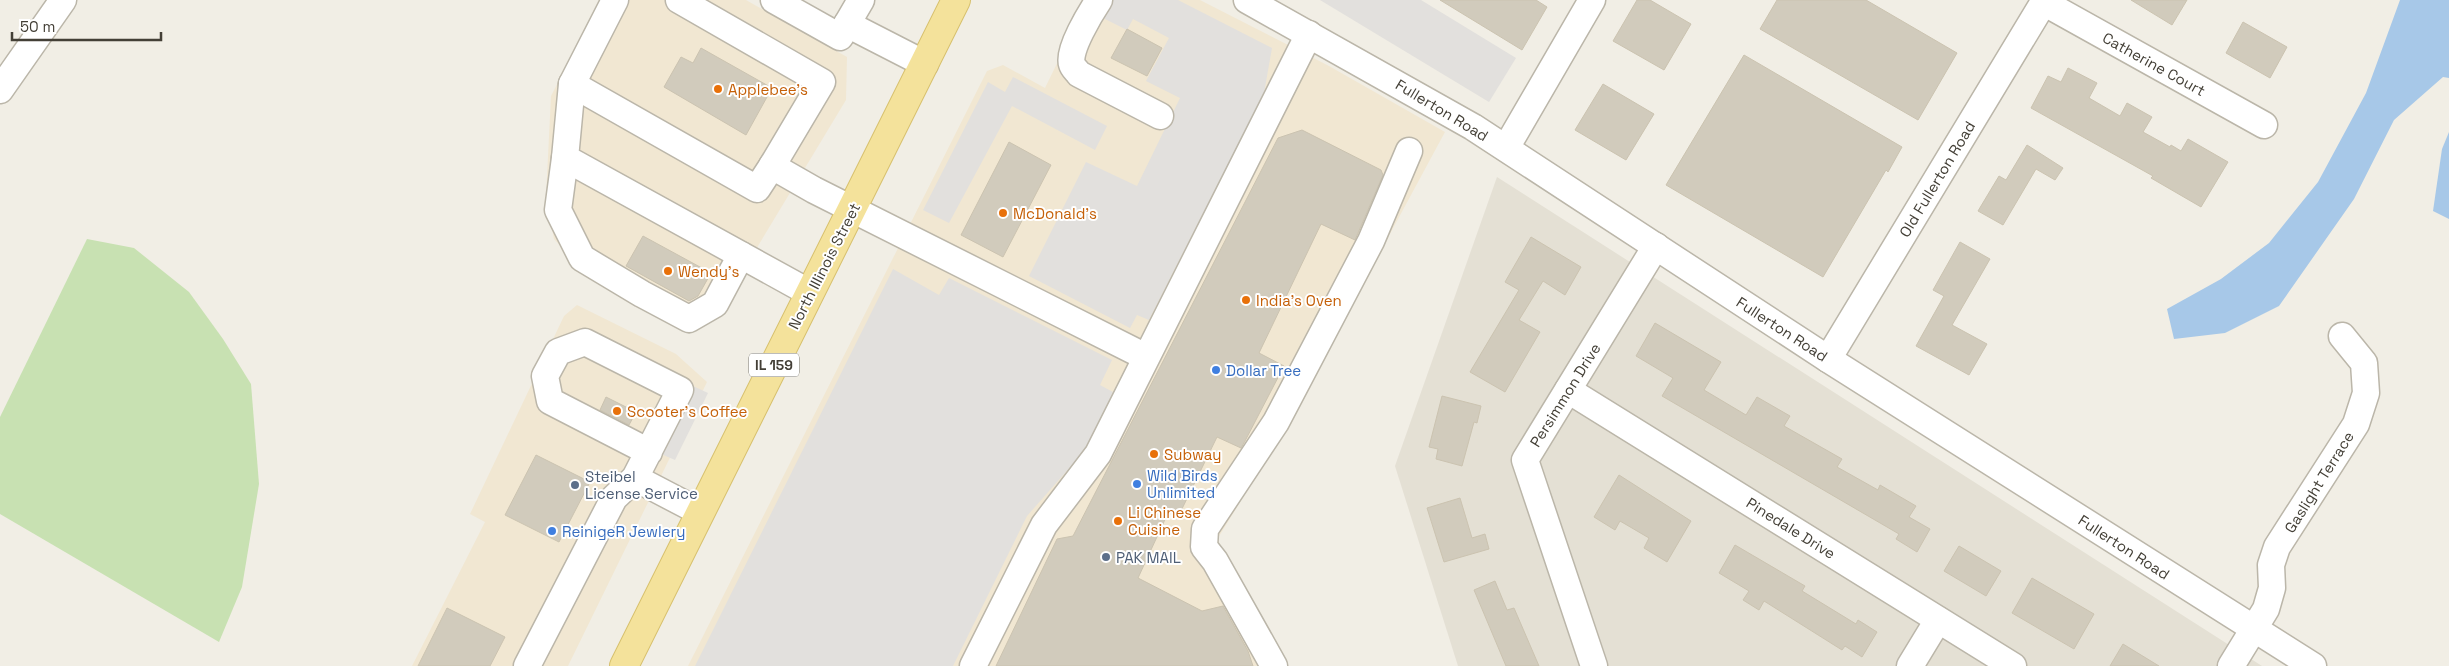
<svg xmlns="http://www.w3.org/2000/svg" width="2449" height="666" font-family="'Space Grotesk',sans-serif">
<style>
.residential{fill:#e4e0d4}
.commercial{fill:#f1e7d2}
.green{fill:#c8e1b2}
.parking{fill:#e2e0dd}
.water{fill:#a7c8e8}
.building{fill:#d1cbbc;stroke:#cbc3b0}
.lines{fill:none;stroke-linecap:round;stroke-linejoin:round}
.minor-casing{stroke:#bbb6a9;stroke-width:29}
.major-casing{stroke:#d7c06d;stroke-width:30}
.minor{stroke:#fff;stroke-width:26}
.major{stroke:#f4e29b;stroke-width:28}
.food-dot{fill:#e8710a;stroke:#fff;stroke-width:2}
.shop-dot{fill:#3f7fe0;stroke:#fff;stroke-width:2}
.service-dot{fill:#5c6f8a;stroke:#fff;stroke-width:2}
.labels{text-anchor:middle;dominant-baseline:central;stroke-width:4;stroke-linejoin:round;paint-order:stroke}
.shield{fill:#fff;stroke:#7b7972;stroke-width:1}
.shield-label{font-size:14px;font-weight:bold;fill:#433f36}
.street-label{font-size:15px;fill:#433f36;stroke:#fff}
.food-label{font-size:15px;fill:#c56008;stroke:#fff;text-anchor:start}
.shop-label{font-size:15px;fill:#366cbe;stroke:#fff;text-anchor:start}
.service-label{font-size:15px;fill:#4e5e75;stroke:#fff;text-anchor:start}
</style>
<rect width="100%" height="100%" fill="#f1eee5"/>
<polygon class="residential" points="1497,177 2262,666 1458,666 1395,466"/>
<g class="commercial">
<polygon points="601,0 746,0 847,57 846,100 714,319 587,274 554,239 546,197 551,96"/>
<polygon points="1088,0 1200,0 1329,66 1445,132 1282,434 1218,538 1220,554 1280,666 688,666 987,71 1003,65 1045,88"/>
<polygon points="577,305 676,354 707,382 568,666 412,666 485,522 470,514 564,316"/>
</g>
<polygon class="green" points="87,239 134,248 189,292 223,339 251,384 259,484 242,587 219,642 0,514 0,417"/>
<g class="parking">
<polygon points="1105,0 1178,0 1272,48 1264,93 1149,320 1137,315 1130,328 1029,276 1086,162 1137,186 1180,98 1146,81 1169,38 1133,19 1127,30 1097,15"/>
<polygon points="1320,0 1421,0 1516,58 1489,102"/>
<polygon points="1013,77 1107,126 1095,150 1012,106 949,223 923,210 988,82 1005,92"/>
<polygon points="893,269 939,295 949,278 1112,360 1100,385 1113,392 1088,447 1027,516 953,666 695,666"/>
<polygon points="693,386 708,393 675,460 661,454"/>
</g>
<g class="water">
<polygon points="2400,0 2449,0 2449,78 2443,77 2394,120 2354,199 2279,306 2225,333 2174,339 2167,309 2221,279 2269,243 2318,182 2366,93"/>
<polygon points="2449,132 2449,219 2433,211 2442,149"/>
</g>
<g class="building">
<polygon points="1440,0 1536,0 1547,7 1522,50"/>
<polygon points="1637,0 1650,0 1691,24 1664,70 1613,41"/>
<polygon points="1777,0 1866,0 1957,53 1918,120 1760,29"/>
<polygon points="2131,0 2187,0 2172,25"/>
<polygon points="2243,22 2287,47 2270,78 2226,53"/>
<polygon points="1127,29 1162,48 1147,76 1111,58"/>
<polygon points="701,48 772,88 746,135 664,87 681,57 693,63"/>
<polygon points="1744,55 1902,147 1888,172 1886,170 1823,277 1666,185"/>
<polygon points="2068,68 2097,83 2089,98 2120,116 2127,103 2152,117 2143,132 2170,147 2171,145 2181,151 2188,139 2228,162 2201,207 2151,178 2153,176 2031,108 2048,76 2061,82"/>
<polygon points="1603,84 1654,114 1626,160 1575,130"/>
<polygon points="1302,130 1381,170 1383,175 1355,240 1321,224 1259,353 1284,366 1245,441 1241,448 1217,437 1178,517 1168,513 1138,578 1202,611 1223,606 1248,651 1253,666 996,666 1057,539 1073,536 1278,138"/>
<polygon points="1009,142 1051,165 1003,257 961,235"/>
<polygon points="2027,145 2063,168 2055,180 2036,169 2003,225 1978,211 1999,176 2006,180"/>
<polygon points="643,236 711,273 698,296 689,301 626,266"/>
<polygon points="1531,237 1581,267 1565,295 1543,281 1519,320 1540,332 1505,392 1470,372 1519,290 1505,282"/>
<polygon points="1960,242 1990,259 1952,325 1987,344 1969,375 1916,346 1944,296 1933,290"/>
<polygon points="1655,323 1721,362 1704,390 1746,415 1757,397 1790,416 1784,426 1842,459 1837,467 1878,490 1880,485 1916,506 1909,517 1930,529 1917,552 1896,539 1899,534 1662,396 1673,378 1636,356"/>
<polygon points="1442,396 1481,406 1477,423 1474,422 1462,466 1436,459 1438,449 1429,447"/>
<polygon points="606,397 636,412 629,425 600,410"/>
<polygon points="536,455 590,482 559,542 505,515"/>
<polygon points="1619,475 1691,521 1667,562 1644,548 1649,538 1620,521 1615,530 1594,517"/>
<polygon points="1460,498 1472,538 1485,534 1489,549 1444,562 1427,508"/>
<polygon points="1735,545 1805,586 1802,591 1856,624 1858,620 1877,632 1862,657 1845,646 1842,650 1764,601 1759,610 1743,600 1749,591 1719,573"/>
<polygon points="1959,546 2001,571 1986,596 1944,571"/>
<polygon points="2032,578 2094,614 2074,649 2012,613"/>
<polygon points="1495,581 1507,610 1514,608 1539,666 1506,666 1474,590"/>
<polygon points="447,608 505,637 490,666 418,666"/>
<polygon points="2123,644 2159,666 2110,666"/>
</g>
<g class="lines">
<defs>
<g id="minor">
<polyline points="615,0 572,84 565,158 810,293"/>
<polyline points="679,0 822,82 772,166 814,190 1146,357"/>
<polyline points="774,0 840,37 847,24"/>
<polyline points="861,0 847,24 925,64"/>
<path d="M1099,0C1091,12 1067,51 1072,64C1073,68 1077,71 1079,74L1160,116"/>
<polyline points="1247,0 1473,127 1828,359 2313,666"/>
<polyline points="2043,2 2264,125"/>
<polyline points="572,84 757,189 772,166"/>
<polyline points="0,90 63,0"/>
<polyline points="1506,148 1592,0"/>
<polyline points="565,158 558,210 582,258 642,294 689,319 715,304 741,255"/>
<polyline points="1828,359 2045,0"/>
<polyline points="1568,390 2013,666"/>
<polyline points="635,478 700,512"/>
<polyline points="527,666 614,498 635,478 680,390 585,342 558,352 545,376 550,401 649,452"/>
<polyline points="973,666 1044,525 1098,454 1309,34"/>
<polyline points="1274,666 1215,561 1204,547 1205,529 1276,422 1371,241 1409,151"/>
<polyline points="1594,666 1525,460 1656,246"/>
<polyline points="1910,666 1938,620"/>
<polyline points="2231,666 2266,609 2272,588 2271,565 2277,547 2356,424 2366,393 2364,363 2342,336"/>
</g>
<polyline id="major" points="624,666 956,0"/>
</defs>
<use href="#minor" class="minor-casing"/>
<use href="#major" class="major-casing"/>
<use href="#minor" class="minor"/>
<use href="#major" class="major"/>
</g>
<g class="food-dot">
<circle cx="718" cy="89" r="5"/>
<circle cx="1003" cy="213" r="5"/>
<circle cx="668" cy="271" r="5"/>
<circle cx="1246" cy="300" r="5"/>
<circle cx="617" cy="411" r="5"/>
<circle cx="1154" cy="454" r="5"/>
<circle cx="1118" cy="521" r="5"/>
</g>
<g class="shop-dot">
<circle cx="1216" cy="370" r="5"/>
<circle cx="1137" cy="484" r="5"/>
<circle cx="552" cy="531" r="5"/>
</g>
<g class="service-dot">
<circle cx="575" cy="485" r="5"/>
<circle cx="1106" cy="557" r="5"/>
</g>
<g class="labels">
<rect class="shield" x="749" y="353.5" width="50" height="23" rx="4"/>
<g class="shield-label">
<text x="774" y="365">IL 159</text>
</g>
<g class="street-label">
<text transform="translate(2154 64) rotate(29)">Catherine Court</text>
<text transform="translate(1442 110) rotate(31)">Fullerton Road</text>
<text transform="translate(1937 179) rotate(-59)">Old Fullerton Road</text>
<text transform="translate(824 266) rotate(-63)">North Illinois Street</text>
<text transform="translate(1782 329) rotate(33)">Fullerton Road</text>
<text transform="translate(1565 395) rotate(-58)">Persimmon Drive</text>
<text transform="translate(2319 482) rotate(-58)">Gaslight Terrace</text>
<text transform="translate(1791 528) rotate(32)">Pinedale Drive</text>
<text transform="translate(2124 547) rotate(33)">Fullerton Road</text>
</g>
<g class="food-label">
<text x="728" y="89">Applebee's</text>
<text x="1013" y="213">McDonald's</text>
<text x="678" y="271">Wendy's</text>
<text x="1256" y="300">India's Oven</text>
<text x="627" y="411">Scooter's Coffee</text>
<text x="1164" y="454">Subway</text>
<text x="1128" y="512">Li Chinese<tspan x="1128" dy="17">Cuisine</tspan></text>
</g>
<g class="shop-label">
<text x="1226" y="370">Dollar Tree</text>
<text x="1147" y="475">Wild Birds<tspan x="1147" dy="17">Unlimited</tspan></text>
<text x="562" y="531">ReinigeR Jewlery</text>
</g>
<g class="service-label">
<text x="585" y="476">Steibel<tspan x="585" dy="17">License Service</tspan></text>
<text x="1116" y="557">PAK MAIL</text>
</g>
</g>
<path d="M12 32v8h149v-8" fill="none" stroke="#433f36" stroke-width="2.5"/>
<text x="20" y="32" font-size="15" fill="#433f36" stroke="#ffffff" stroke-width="4" paint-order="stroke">50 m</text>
</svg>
